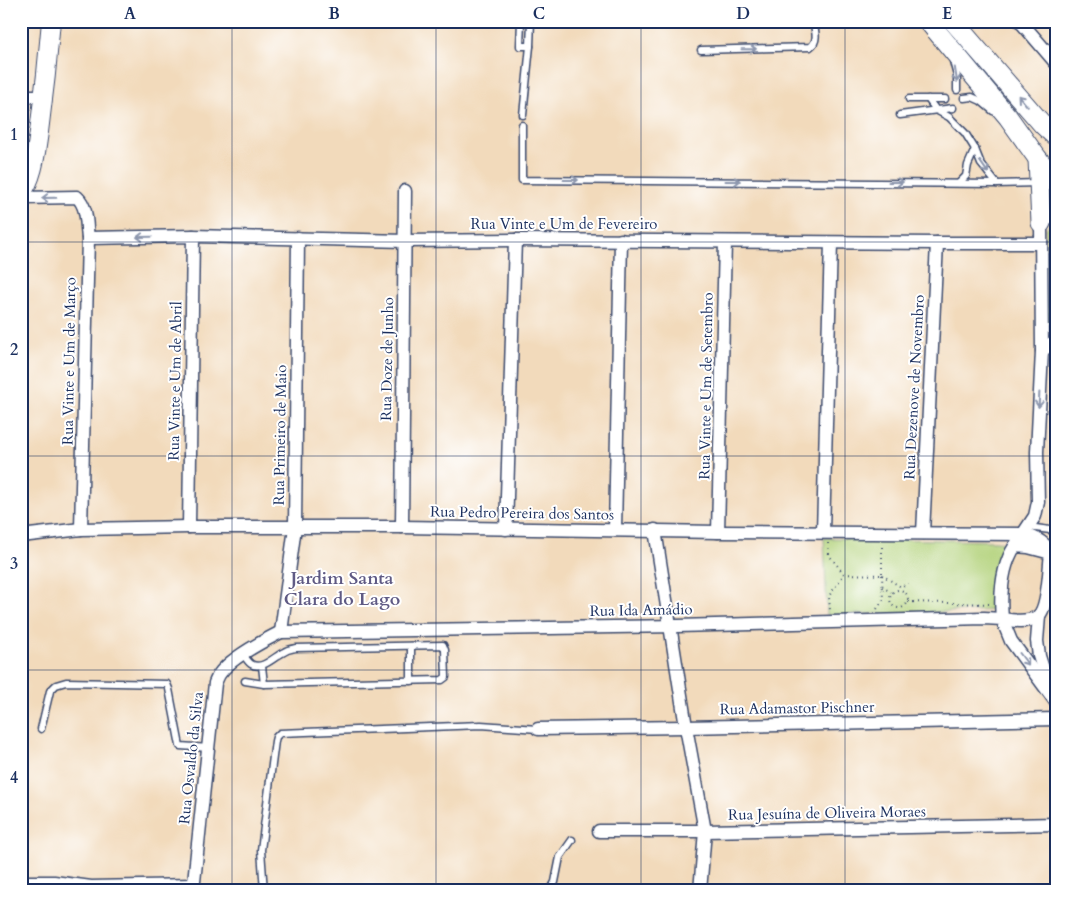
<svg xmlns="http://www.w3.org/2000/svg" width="1077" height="912" font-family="Cardo,serif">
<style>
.green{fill:#b2d27a;stroke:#66806c}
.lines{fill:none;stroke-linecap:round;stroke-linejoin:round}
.lane-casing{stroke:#3b496c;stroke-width:9}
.street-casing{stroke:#3b496c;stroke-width:15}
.secondary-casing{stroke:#3b496c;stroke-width:20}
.primary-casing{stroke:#3b496c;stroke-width:21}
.path{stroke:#3b496c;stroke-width:2;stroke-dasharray:1 4;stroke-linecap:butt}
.lane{stroke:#fff;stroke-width:6}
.street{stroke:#fff;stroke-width:12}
.secondary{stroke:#fff;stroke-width:18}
.primary{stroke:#fff;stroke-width:19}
.oneway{stroke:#8d97ae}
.grid{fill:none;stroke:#1b2f5e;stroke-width:1;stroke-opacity:0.55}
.labels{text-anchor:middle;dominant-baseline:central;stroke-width:4;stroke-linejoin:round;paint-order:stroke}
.street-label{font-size:15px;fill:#1b2f5e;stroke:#fff}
.quarter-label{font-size:18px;font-weight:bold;fill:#5f5a84;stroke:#fff}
.neatline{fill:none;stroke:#1b2f5e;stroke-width:2}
.grid-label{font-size:16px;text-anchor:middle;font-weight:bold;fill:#1b2f5e}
</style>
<rect width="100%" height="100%" fill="#fff"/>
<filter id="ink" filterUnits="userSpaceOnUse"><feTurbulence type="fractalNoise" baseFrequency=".02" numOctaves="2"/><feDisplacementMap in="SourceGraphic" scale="10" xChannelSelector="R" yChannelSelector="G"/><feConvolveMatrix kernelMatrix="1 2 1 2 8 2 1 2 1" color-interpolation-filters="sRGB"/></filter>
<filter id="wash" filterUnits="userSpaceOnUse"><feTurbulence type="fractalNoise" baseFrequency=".0096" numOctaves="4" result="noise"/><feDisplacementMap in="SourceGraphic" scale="20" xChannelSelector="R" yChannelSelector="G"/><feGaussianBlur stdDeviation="1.12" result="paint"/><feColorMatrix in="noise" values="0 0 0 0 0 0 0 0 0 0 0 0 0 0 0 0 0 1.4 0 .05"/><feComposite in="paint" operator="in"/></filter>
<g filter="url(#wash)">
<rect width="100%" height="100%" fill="#f2dabb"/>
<g class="green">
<polygon points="1056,217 1056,330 1046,323 1046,229"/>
<path d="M824,538L997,541L1001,542L1004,546C1001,568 999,589 993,610L975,611L827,615Z"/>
</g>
</g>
<g filter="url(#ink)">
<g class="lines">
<defs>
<g id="lane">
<polyline points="521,21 520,46 530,46 531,21"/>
<path d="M701,50L810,47C819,42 815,30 813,21"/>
<polyline points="953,61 957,76 957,90"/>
<polyline points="964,98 972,97 981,101 993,111"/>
<polyline points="909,99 945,99"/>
<polyline points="928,99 936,110 949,117 965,133 975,149 981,164 997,184"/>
<polyline points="523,115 530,46"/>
<polyline points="900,115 953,108"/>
<polyline points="522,125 522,180 997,184 1038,183"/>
<polyline points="959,183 966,176 968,165 975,149"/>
<polyline points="1028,527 1050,530 1056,528"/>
<path d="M243,654C245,657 248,662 251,664C262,671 275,656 284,652C288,649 292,649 296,648L443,645L445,650L446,677L442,680L264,684L245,681"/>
<polyline points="262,666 264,684"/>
<polyline points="411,681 411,646"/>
<polyline points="41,729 50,691 56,685 66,682 167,684 169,689 180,746 209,748"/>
<polyline points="264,891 261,850 275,741 276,737 280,733 481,725 538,729"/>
<polyline points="550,891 555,882 560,857 572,840"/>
</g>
<g id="street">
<polyline points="1020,21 1056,63"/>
<polyline points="21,96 44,96"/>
<path d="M21,198L77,197C88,207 86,225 88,238L81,529"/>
<polyline points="88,238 193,236 405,241 515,240 937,243 1041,243"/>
<polyline points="1042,351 1056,340"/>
<polyline points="189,527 193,236"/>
<polyline points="402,527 405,191"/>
<polyline points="506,529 515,240"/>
<polyline points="615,530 621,240"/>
<polyline points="655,530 686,727 705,831 700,891"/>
<polyline points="718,532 725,242"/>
<polyline points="823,532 831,243"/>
<polyline points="923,533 937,243"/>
<path d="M21,536L81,529L189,527H402L718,532L1023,534C1035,537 1045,542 1051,553H1056"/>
<polyline points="1015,546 1035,516 1038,502 1037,452 1042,351 1041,223 1056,214"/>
<path d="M1015,546L1028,547L1051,553C1049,567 1049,609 1037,617C1027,623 1013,621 1002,619C1000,595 1002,566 1015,546Z"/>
<polyline points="1039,616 1037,641 1039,656 1048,684"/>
<polyline points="281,632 295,527 298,238"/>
<polyline points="538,729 686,727 1056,719"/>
<polyline points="599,831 705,831 1056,824"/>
<polyline points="21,882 54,882 91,887 194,885"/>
<path d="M193,891L215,683C217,679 218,675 221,672C233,657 263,641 281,632L678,626L984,618L1002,619L1011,641L1056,702"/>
</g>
<path id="secondary" d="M21,194C34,178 36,151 39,132C44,95 48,58 51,21"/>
<g id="primary">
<polyline points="928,21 1008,117 1038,159 1056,181"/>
<polyline points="953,21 1043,125 1056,137"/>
<polyline points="1038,159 1041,223"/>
</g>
</defs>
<use href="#lane" class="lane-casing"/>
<use href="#street" class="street-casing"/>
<use href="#secondary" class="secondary-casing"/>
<use href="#primary" class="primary-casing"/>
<g class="path">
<polyline points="828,543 829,555 844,574 829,596 830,611"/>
<polyline points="844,574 882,575 882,545"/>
<polyline points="882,575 901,587 908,583"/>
<polyline points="882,587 891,592"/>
<circle cx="899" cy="599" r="9"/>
<polyline points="908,602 990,604"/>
<polyline points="877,609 883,600 882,575"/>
</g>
<use href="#lane" class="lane"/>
<use href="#street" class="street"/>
<use href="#secondary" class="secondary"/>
<use href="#primary" class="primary"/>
</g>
<defs><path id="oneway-shaft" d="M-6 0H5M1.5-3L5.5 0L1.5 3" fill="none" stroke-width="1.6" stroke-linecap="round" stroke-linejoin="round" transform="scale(1.25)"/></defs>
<g class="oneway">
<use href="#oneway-shaft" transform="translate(749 49) rotate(-1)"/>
<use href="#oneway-shaft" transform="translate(956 75) rotate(81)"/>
<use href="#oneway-shaft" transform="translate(1023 101) rotate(-130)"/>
<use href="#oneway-shaft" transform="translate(984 167) rotate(55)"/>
<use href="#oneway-shaft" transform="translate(571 180)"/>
<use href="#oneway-shaft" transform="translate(733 181)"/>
<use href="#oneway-shaft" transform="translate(896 182)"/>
<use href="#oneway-shaft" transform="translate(49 198) rotate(179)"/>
<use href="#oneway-shaft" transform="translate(144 237) rotate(179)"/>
<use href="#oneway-shaft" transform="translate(1039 400) rotate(93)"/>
<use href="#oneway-shaft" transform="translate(1024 659) rotate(53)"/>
</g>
</g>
<path class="grid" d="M232,21V891M436,21V891M641,21V891M845,21V891M21,242H1056M21,456H1056M21,670H1056"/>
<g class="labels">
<g class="street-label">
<text x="564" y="224">Rua Vinte e Um de Fevereiro</text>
<text transform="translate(387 359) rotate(-89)">Rua Doze de Junho</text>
<text transform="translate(69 361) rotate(-89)">Rua Vinte e Um de Março</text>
<text transform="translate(175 381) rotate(-89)">Rua Vinte e Um de Abril</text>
<text transform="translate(706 386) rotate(-89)">Rua Vinte e Um de Setembro</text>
<text transform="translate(914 387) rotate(-87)">Rua Dezenove de Novembro</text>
<text transform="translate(280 435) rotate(-89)">Rua Primeiro de Maio</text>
<text transform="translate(522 513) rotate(1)">Rua Pedro Pereira dos Santos</text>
<text transform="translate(641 610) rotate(-1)">Rua Ida Amádio</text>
<text transform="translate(797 708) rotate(-1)">Rua Adamastor Pischner</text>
<text transform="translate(191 758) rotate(-84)">Rua Osvaldo da Silva</text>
<text transform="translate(827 813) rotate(-1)">Rua Jesuína de Oliveira Moraes</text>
</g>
<g class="quarter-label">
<text x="342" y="578">Jardim Santa<tspan x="342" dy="21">Clara do Lago</tspan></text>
</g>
</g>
<rect width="1077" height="912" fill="none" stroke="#fff" stroke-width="55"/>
<rect x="28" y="28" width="1022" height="856" class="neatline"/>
<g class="grid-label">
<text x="130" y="19">A</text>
<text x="334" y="19">B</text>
<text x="539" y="19">C</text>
<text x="743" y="19">D</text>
<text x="947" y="19">E</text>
<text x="14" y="140">1</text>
<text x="14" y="355">2</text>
<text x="14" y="569">3</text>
<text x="14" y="783">4</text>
</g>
</svg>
